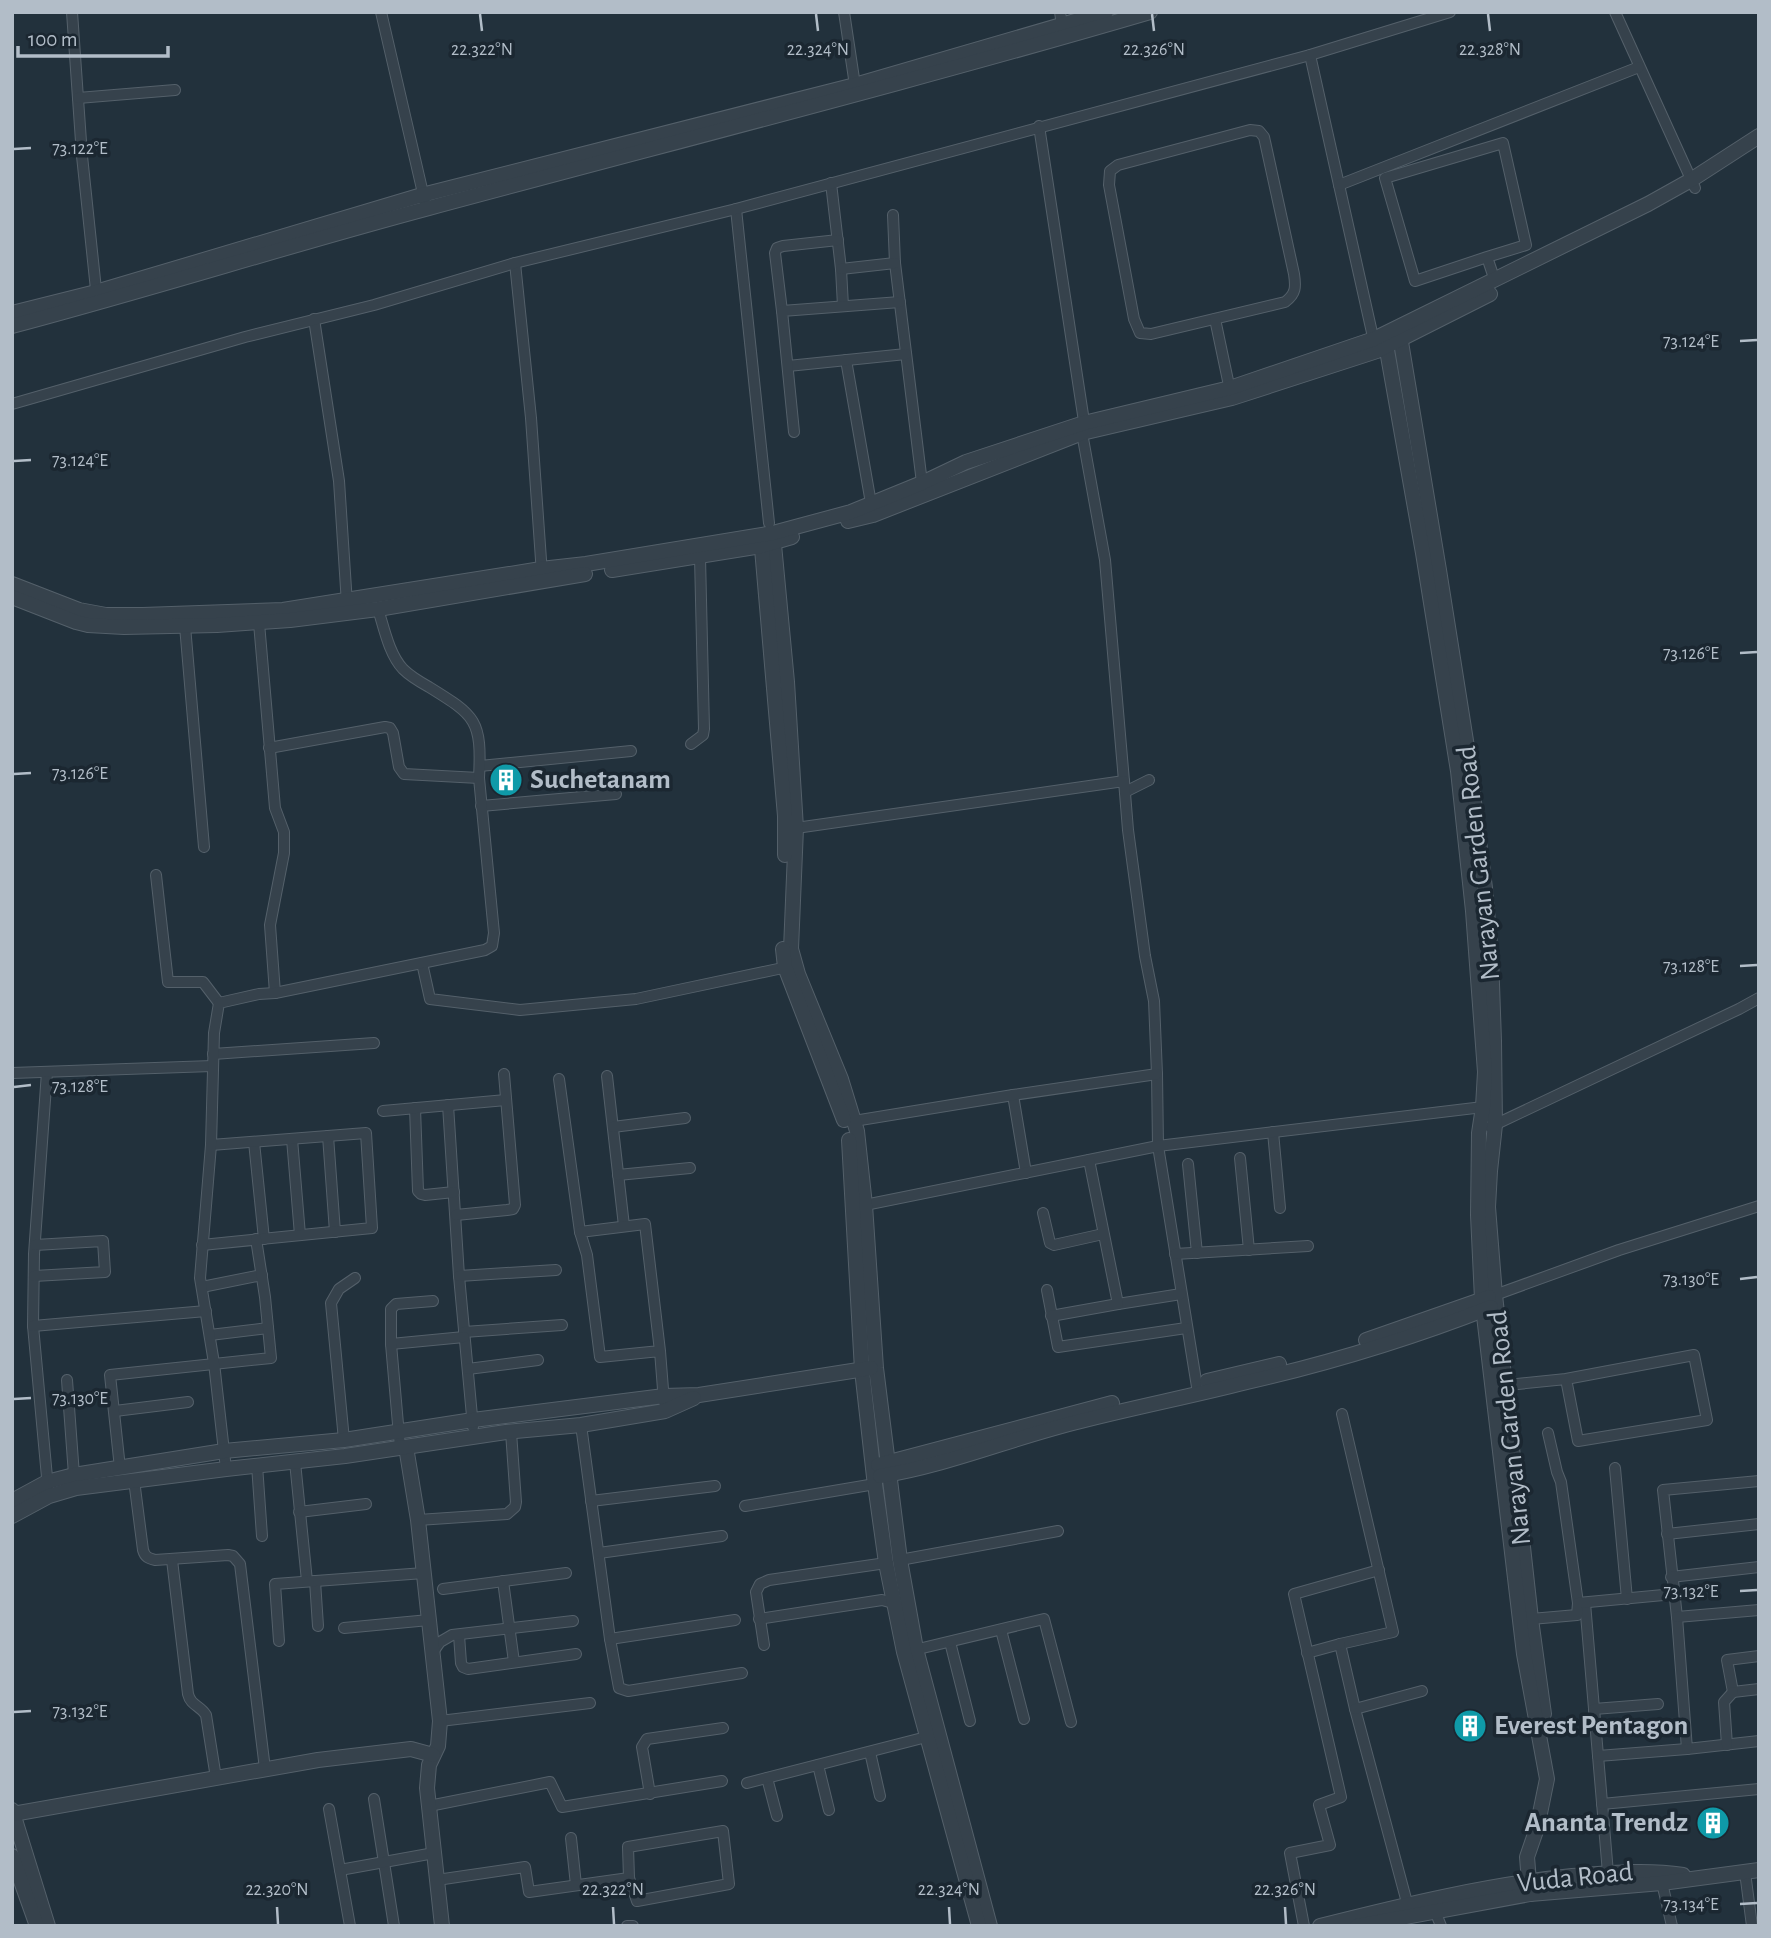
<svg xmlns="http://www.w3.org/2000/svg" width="1771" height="1938" font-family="'Alegreya Sans',sans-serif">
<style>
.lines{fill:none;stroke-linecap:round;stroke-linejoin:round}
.minor-casing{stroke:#54606a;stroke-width:12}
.tertiary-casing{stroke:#54606a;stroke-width:16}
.minor{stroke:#36424c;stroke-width:10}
.tertiary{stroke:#36424c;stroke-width:14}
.ticks{fill:none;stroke:#b2bdc8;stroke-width:2.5}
.labels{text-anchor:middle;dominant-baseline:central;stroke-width:7;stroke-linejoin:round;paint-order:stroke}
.poi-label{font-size:28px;font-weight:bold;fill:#b2bdc8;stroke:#1b2731;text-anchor:start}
.street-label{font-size:28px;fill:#b2bdc8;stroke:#1b2731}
.ticks-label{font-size:18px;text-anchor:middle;fill:#b2bdc8;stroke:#1b2731;stroke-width:7;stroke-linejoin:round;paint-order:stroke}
</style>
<rect width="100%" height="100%" fill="#22313c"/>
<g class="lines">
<defs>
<g id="minor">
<polyline points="72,12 82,156 97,299"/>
<polyline points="381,12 425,202"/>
<polyline points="844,12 856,92"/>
<polyline points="1060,12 1063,31"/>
<polyline points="1615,12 1695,188"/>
<polyline points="1310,55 1375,346"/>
<polyline points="78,98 175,90"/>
<polyline points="1039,126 1085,428"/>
<path d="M1250,130L1259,131L1264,137L1294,274C1296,287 1296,294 1285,302L1151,334L1140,333L1134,319L1109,185L1110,171L1118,165Z"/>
<polyline points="831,183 841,269 843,306"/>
<polyline points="1339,185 1639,67"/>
<polyline points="736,209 769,523"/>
<polyline points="893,215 895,263 922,483"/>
<polyline points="1487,257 1526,245 1503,143 1385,178 1415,281 1487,257 1495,281"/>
<polyline points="515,263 531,418 542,574"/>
<polyline points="841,269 895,263"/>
<polyline points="782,311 775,253 777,248 783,246 838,240"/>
<polyline points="314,319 339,481 347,604"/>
<polyline points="1215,319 1231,395"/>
<polyline points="846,360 872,509"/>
<polyline points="788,366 906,354"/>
<polyline points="12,404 245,337 374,305 515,263 736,209 1310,55 1450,12"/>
<polyline points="794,432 782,311 900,302"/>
<polyline points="1082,433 1105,560 1124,781"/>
<polyline points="259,623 275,808 284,832 284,853 270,925 275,993"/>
<polyline points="185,626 204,847"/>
<polyline points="691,744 703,735 704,729 700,557"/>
<polyline points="269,748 385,727 390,728 393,733 399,767 404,774 479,778"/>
<polyline points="480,766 631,751"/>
<polyline points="1125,792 1149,780"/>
<polyline points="481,806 616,794"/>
<polyline points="796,828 1124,781 1128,830 1145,956 1154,1001 1157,1074 1158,1146 1198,1393"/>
<polyline points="156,875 168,982 203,982 219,1003"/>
<polyline points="422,963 430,999 520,1010 636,999 792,966"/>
<polyline points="213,1054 374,1043"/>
<polyline points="47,1072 34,1254 33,1326 48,1488"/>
<polyline points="12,1073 212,1066"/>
<polyline points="607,1076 624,1226"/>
<polyline points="559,1079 580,1232"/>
<polyline points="1013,1095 1026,1173"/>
<polyline points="448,1105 459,1276 473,1427"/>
<polyline points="415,1108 418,1191 421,1194 425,1195 454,1192"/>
<polyline points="383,1111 506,1100"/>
<polyline points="854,1121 1013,1095 1157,1074"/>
<polyline points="613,1127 685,1118"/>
<polyline points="1490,1127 1739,1009 1759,998"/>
<polyline points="1273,1132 1280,1208"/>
<polyline points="328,1136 335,1232"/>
<polyline points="292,1139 300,1235"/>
<polyline points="254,1142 264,1239"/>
<polyline points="1240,1158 1249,1250"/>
<polyline points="1188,1164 1197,1253"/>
<polyline points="618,1175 690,1168"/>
<polyline points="865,1205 1158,1146 1483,1107"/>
<polyline points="1043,1213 1050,1243 1054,1245 1103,1234"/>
<polyline points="456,1215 507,1210 513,1209 515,1205 504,1074"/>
<polyline points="202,1245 372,1228 366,1133 211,1145"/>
<polyline points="1175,1254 1308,1246"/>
<polyline points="34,1276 105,1272 103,1241 35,1245"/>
<polyline points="459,1276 556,1270"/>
<polyline points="202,1287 262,1275"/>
<polyline points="1047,1290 1058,1347 1186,1328"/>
<polyline points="1495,1295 1619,1250 1759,1206"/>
<polyline points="1118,1304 1181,1294"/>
<polyline points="1051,1316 1118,1304 1089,1160"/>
<polyline points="33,1326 206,1311"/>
<polyline points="464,1332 562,1325"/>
<polyline points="210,1335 268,1328"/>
<polyline points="391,1344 464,1337"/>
<polyline points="660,1351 600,1357 587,1255 580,1232 645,1224 660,1351 664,1402"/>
<polyline points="468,1369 538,1360"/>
<polyline points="67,1380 74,1475"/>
<polyline points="1498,1386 1566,1379 1694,1355 1707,1420 1578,1441 1566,1379"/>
<polyline points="115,1411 188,1402"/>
<polyline points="1342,1414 1393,1632 1340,1644 1355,1709 1409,1910"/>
<polyline points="581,1425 610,1639 619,1688 628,1691 742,1673"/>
<polyline points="1548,1433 1557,1472 1561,1482 1578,1603"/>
<polyline points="344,1440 331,1303 339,1289 355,1278"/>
<polyline points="400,1447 391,1344 391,1309 396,1304 433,1301"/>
<polyline points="295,1462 307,1581"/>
<polyline points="257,1465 262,1536"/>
<polyline points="120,1468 110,1375 271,1358 265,1297 256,1239"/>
<polyline points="1615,1468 1627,1599"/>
<path d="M226,1469L214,1363L200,1278L211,1145L214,1033L219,1003L259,994L275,993L485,950L492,946L494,933L479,778C482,720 476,716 429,687C420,682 410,676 403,669C389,654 384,628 378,609"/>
<path d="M134,1480L143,1550C145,1557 148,1558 155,1560L228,1555L233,1556L240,1564L265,1769"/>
<polyline points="1759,1481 1663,1490 1677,1617 1687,1749 1759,1741"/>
<polyline points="591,1501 715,1486"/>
<polyline points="745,1506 875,1484"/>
<polyline points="299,1512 366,1504"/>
<polyline points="418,1520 507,1514 515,1507 516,1502 511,1432"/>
<polyline points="1667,1534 1759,1524"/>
<polyline points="599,1553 722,1536"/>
<path d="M172,1560L188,1694C191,1706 200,1705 206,1715L216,1778"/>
<polyline points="900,1560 1058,1531"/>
<polyline points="1671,1577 1759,1567"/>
<polyline points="315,1581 318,1626"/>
<polyline points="503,1581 514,1662"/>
<polyline points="443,1589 566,1573"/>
<polyline points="1585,1603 1608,1873"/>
<polyline points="1677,1617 1759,1610"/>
<polyline points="1524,1618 1531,1619 1577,1615 1578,1603 1674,1594"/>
<polyline points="759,1619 882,1600 893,1603"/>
<polyline points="344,1628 429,1620"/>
<polyline points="1001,1630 1024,1719"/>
<polyline points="459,1635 461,1663 463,1667 468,1669 576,1654"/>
<polyline points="610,1639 735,1620"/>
<polyline points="279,1641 275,1584 424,1573"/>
<polyline points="950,1642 970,1721"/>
<polyline points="764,1645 756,1592 760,1584 769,1580 886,1563"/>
<polyline points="910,1651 1044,1619 1071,1722"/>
<polyline points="433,1652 440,1642 452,1635 573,1621"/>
<polyline points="1307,1653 1340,1644"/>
<polyline points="1759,1656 1727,1660 1733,1692 1759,1689"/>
<polyline points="1355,1709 1422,1691"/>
<polyline points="1594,1709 1658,1704"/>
<polyline points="440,1721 590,1703"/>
<polyline points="1727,1745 1724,1702 1733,1692"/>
<polyline points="870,1752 880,1796"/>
<polyline points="1598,1756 1687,1749"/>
<polyline points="818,1765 829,1810"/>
<polyline points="767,1778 777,1816"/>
<polyline points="747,1783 934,1735"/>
<polyline points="650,1794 642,1747 647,1739 723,1728"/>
<polyline points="374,1799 394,1926"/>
<polyline points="1602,1804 1759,1789"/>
<polyline points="429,1806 550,1782 562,1807 722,1781"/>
<polyline points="329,1809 340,1870 434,1853"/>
<polyline points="571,1838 576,1885"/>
<polyline points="340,1870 350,1926"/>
<polyline points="1745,1872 1752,1926"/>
<polyline points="437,1880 525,1867 529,1892 629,1878 637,1901 729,1884 723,1831 628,1847 629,1878"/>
<polyline points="1662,1883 1672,1926"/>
<polyline points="1435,1911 1441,1926"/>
<polyline points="627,1926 633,1926"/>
<polyline points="1304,1926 1290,1853 1330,1845 1319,1805 1341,1797 1294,1594 1379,1570"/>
</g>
<g id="tertiary">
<polyline points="12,313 96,292 422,195 855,85 1106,12"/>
<path d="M12,326C152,289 290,245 429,208C670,143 911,82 1150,12"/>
<polyline points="1399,330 1439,570 1467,747 1485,888 1491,956 1494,1041 1495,1125 1490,1171 1488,1207 1495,1295 1531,1619 1544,1714"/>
<polyline points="1385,339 1423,553 1458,771 1473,911 1485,1072 1483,1107 1479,1133 1478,1215 1482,1299 1524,1654 1547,1779 1537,1828 1527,1857 1530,1894"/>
<polyline points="848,521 873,515 1082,433 1232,398 1377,351 1490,294"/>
<polyline points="773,534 787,682 796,828 791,949 798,974 841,1079 857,1131 865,1205 876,1368 900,1560 916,1649 990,1926"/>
<polyline points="761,537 785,816 785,855"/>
<polyline points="612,570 761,546 792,537"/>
<polyline points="12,584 79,610 106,615 143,615 283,610 541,569 586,564 773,533 851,512 922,483 966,462 1084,423 1230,388 1374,339 1648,204 1691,180 1759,136"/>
<polyline points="12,597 76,622 88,625 124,627 217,625 290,620 378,609 585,574"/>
<polyline points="783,949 785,967 844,1120"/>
<polyline points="849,1140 862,1370 874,1477 886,1563 904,1652 979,1926"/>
<polyline points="1366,1340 1489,1297"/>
<polyline points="1207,1381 1279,1364"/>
<polyline points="406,1447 418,1520 440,1721 438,1746 429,1765 427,1788 442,1926"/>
<polyline points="878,1465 1112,1403"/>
<path d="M880,1476C949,1465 1014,1437 1081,1421C1136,1407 1192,1396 1247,1382C1330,1363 1412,1338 1491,1307"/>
<polyline points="12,1501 47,1482 74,1475 224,1451 344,1440 473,1420 664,1396 699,1395 871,1368"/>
<polyline points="12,1516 49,1496 76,1488 226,1469 345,1456 506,1432 581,1425 665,1411 694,1398"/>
<polyline points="12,1810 48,1926"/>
<polyline points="13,1814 318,1760 411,1749 433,1755"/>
<polyline points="12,1856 37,1926"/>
<path d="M1320,1926C1403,1905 1486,1885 1572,1876C1609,1873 1646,1869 1683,1875"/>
<polyline points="1357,1926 1530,1894 1662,1883 1759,1870"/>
</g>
</defs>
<use href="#minor" class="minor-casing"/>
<use href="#tertiary" class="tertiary-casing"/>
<use href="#minor" class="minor"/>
<use href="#tertiary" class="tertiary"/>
</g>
<path class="ticks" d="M480,14L482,31M816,14L818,31M1152,14L1154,31M1488,14L1490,31M14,149L31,148M1740,341L1757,340M14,461L31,460M1740,653L1757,652M14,774L31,773M1740,966L1757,965M14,1087L31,1085M1740,1279L1757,1277M14,1399L31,1398M1740,1591L1757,1590M14,1712L31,1711M1740,1904L1757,1903M277,1907L278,1924M613,1907L614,1924M949,1907L950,1924M1285,1907L1286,1924"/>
<defs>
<symbol id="building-disc" viewBox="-11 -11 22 22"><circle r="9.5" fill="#0f9aa8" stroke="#1b2731"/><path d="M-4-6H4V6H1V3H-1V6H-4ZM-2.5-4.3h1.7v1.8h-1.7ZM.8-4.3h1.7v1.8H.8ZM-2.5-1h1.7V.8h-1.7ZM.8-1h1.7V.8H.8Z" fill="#fff"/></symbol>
</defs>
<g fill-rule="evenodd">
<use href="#building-disc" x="487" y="761" width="38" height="38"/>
<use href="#building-disc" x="1451" y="1707" width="38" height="38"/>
<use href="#building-disc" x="1694" y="1804" width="38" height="38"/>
</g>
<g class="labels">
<g class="poi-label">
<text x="530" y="780">Suchetanam</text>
<text x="1494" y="1726">Everest Pentagon</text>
<text x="1688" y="1823" text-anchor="end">Ananta Trendz</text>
</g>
<g class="street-label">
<text transform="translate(1479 863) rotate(-96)">Narayan Garden Road</text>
<text transform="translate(1510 1428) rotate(-96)">Narayan Garden Road</text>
<text transform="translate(1575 1878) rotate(-6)">Vuda Road</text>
</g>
</g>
<g class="ticks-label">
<text x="482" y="55">22.322°N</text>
<text x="818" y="55">22.324°N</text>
<text x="1154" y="55">22.326°N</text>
<text x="1490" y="55">22.328°N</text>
<text x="80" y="154">73.122°E</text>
<text x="1691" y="347">73.124°E</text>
<text x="80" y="466">73.124°E</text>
<text x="1691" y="659">73.126°E</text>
<text x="80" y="779">73.126°E</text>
<text x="1691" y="972">73.128°E</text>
<text x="80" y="1092">73.128°E</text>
<text x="1691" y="1285">73.130°E</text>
<text x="80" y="1404">73.130°E</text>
<text x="1691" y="1597">73.132°E</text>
<text x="80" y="1717">73.132°E</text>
<text x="277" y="1895">22.320°N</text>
<text x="613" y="1895">22.322°N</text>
<text x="949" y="1895">22.324°N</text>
<text x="1285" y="1895">22.326°N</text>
<text x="1691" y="1910">73.134°E</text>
</g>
<rect width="1771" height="1938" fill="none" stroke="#b2bdc8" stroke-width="28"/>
<path d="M18 46v10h150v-10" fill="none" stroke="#b2bdc8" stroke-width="3.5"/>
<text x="28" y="46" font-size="21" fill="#b2bdc8" stroke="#1b2731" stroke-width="5" paint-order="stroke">100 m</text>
</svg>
